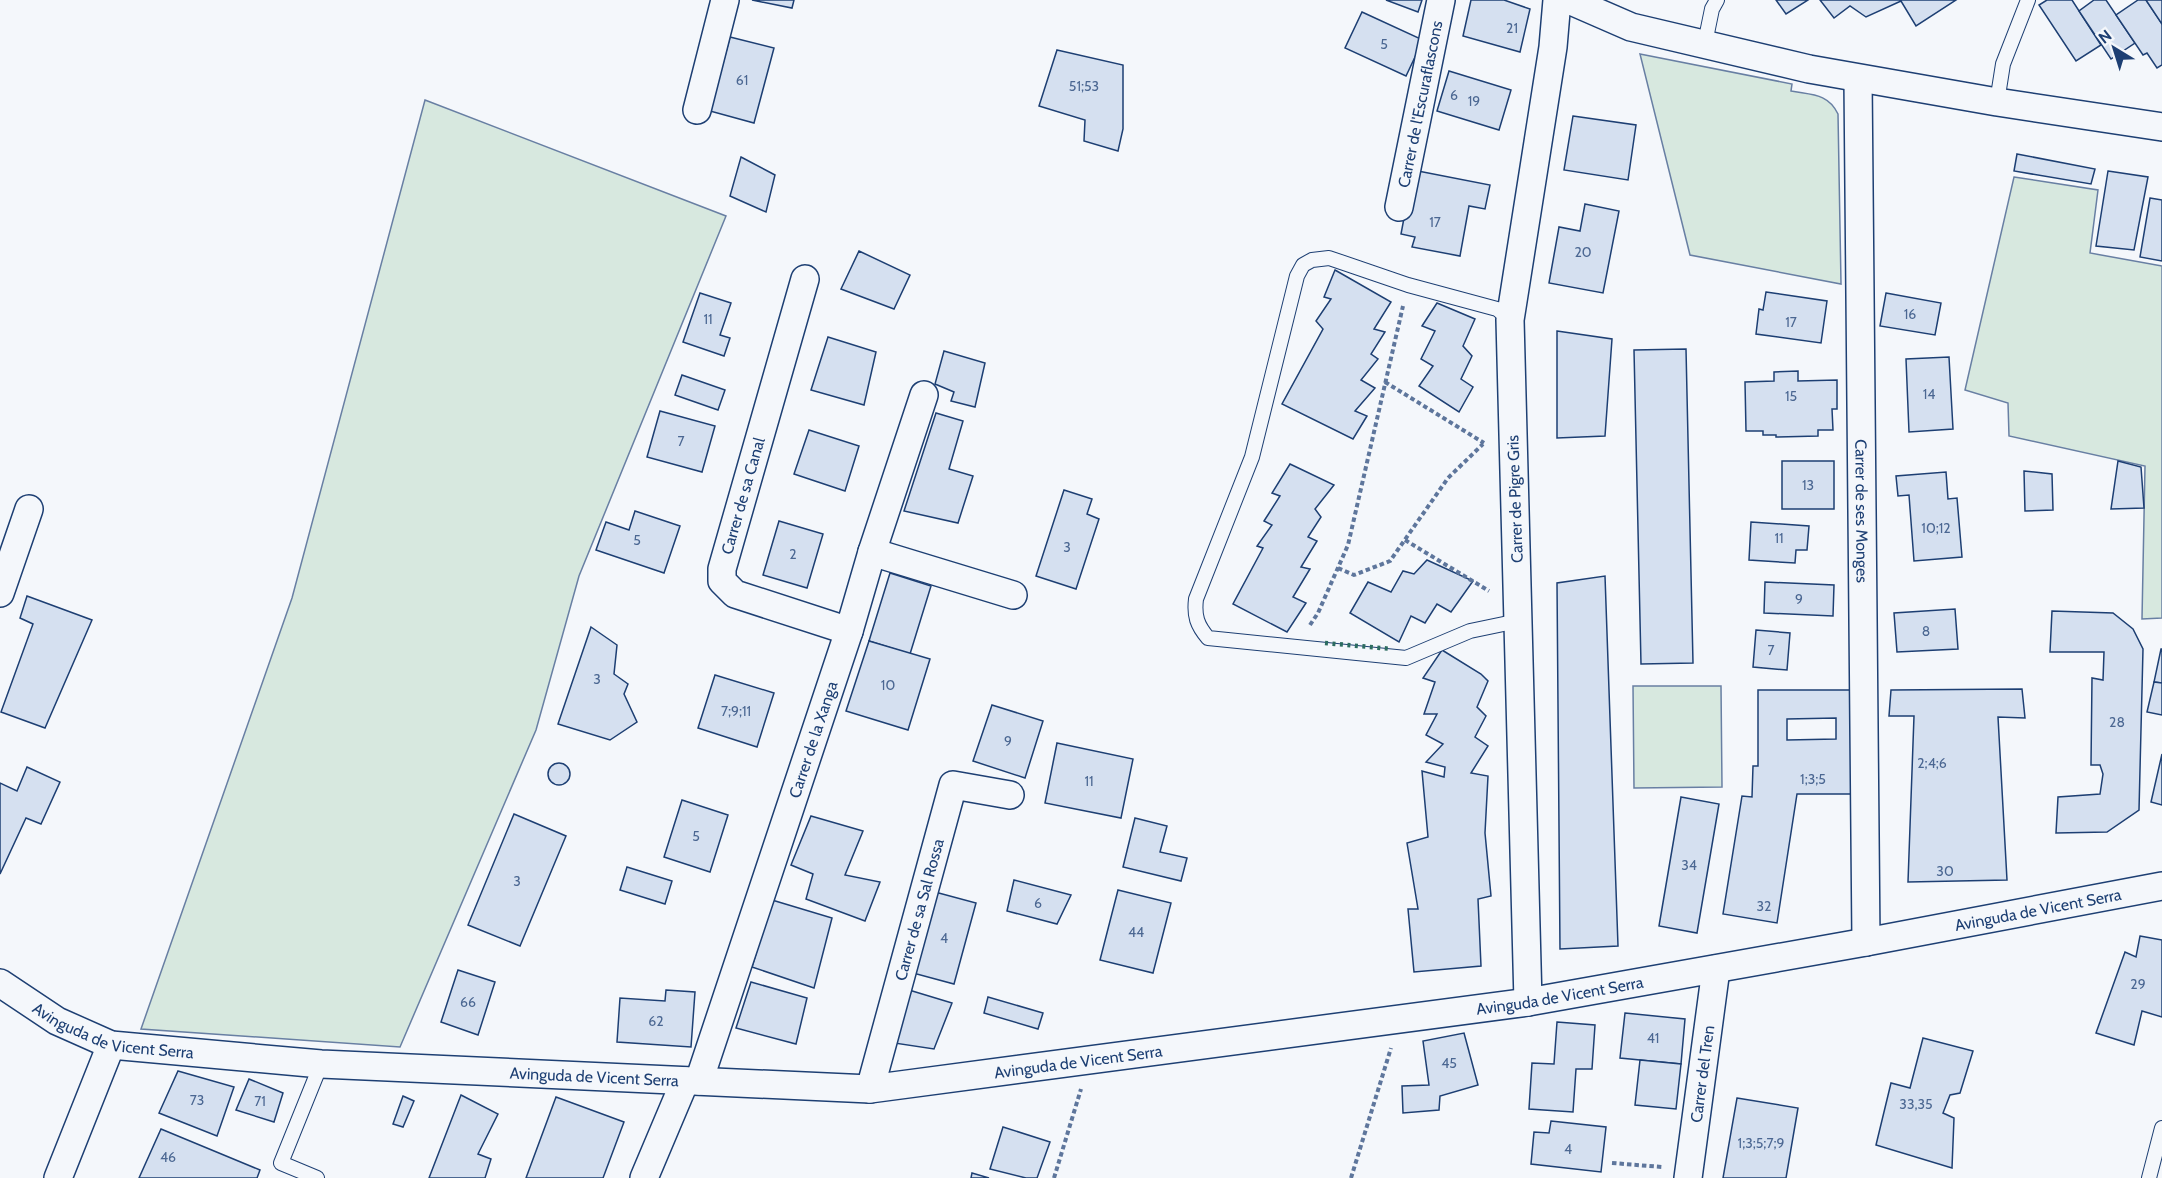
<svg xmlns="http://www.w3.org/2000/svg" width="2162" height="1178" font-family="Cabin,sans-serif">
<style>
.green{fill:#d7e8df;stroke:#687fa3;stroke-width:1.5}
.building{fill:#d5e0f0;stroke:#1d3f73;stroke-width:1.5;fill-rule:evenodd}
.lines{fill:none;stroke-linecap:round;stroke-linejoin:round}
.lane-casing{stroke:#1d3f73;stroke-width:16}
.street-casing{stroke:#1d3f73;stroke-width:30}
.path{stroke:#5e769c;stroke-width:4;stroke-dasharray:4.5 3;stroke-linecap:butt}
.lane{stroke:#f4f7fb;stroke-width:14}
.street{stroke:#f4f7fb;stroke-width:27}
.hedge{stroke:#2c6c60;stroke-width:4.5;stroke-dasharray:3 4.5;stroke-linecap:butt}
.labels{text-anchor:middle;dominant-baseline:central;stroke-width:4.5;stroke-linejoin:round;paint-order:stroke}
.number-label{font-size:14px;fill:#4b6792}
.street-label{font-size:16px;fill:#1d3f73;stroke:#f4f7fb}
</style>
<rect width="100%" height="100%" fill="#f4f7fb"/>
<g class="green">
<path d="M1640,54L1792,84L1791,91C1811,95 1828,93 1838,114L1841,284L1690,255Z"/>
<polygon points="425,100 726,216 579,576 536,730 400,1047 141,1029 292,598"/>
<polygon points="2014,177 2098,190 2090,253 2162,266 2162,618 2142,619 2145,466 2009,436 2008,403 1965,390"/>
<polygon points="1633,686 1721,686 1722,787 1634,788"/>
</g>
<g class="building">
<polygon points="752,0 794,0 792,8"/>
<polygon points="1386,0 1422,0 1418,12"/>
<polygon points="1471,0 1504,0 1530,9 1520,52 1463,36"/>
<polygon points="1776,0 1808,0 1786,14"/>
<polygon points="1820,0 1956,0 1916,26 1901,1 1866,17 1850,6 1834,18"/>
<polygon points="2047,0 2072,0 2101,45 2076,61 2039,5"/>
<polygon points="2094,0 2106,0 2135,43 2111,59 2079,11"/>
<polygon points="2138,0 2146,0 2162,24 2162,65 2157,68 2147,53 2143,55 2116,15"/>
<polygon points="2146,0 2162,0 2162,24"/>
<polygon points="1362,12 1423,40 1406,76 1345,48"/>
<polygon points="730,37 774,48 754,123 710,111"/>
<polygon points="1057,50 1123,65 1123,129 1118,151 1084,141 1085,120 1039,106"/>
<polygon points="1449,71 1511,90 1499,130 1437,111"/>
<polygon points="1573,116 1636,125 1628,180 1564,170"/>
<polygon points="2017,154 2095,169 2091,184 2014,171"/>
<polygon points="741,157 775,175 766,212 730,196"/>
<polygon points="1418,171 1490,185 1485,209 1469,206 1460,256 1412,247 1415,237 1401,234 1410,186"/>
<polygon points="2108,171 2148,177 2134,250 2096,246"/>
<polygon points="2150,198 2162,200 2162,261 2140,257"/>
<polygon points="1585,204 1619,211 1603,293 1549,283 1559,227 1580,231"/>
<polygon points="859,251 910,275 894,309 841,289"/>
<polygon points="1335,270 1391,302 1374,329 1385,332 1371,354 1378,359 1361,380 1375,388 1355,411 1367,416 1353,439 1282,404 1323,329 1316,321 1331,299 1324,297"/>
<polygon points="1766,292 1827,301 1821,343 1756,334 1759,309 1763,310"/>
<polygon points="700,293 731,303 720,335 730,338 724,356 683,342"/>
<polygon points="1886,293 1941,303 1935,335 1880,326"/>
<polygon points="1437,303 1475,319 1463,346 1472,356 1461,379 1473,387 1459,412 1419,386 1433,366 1421,359 1435,331 1422,326"/>
<polygon points="1557,331 1612,339 1605,436 1557,438"/>
<polygon points="828,337 876,352 864,405 811,390"/>
<polygon points="1686,349 1693,663 1641,664 1634,350"/>
<polygon points="944,351 985,363 975,407 951,401 954,392 935,384"/>
<polygon points="1949,357 1953,429 1909,432 1906,359"/>
<polygon points="1798,371 1798,381 1837,380 1837,409 1832,409 1833,430 1818,430 1818,436 1776,437 1776,435 1763,435 1763,431 1746,431 1745,382 1774,381 1774,372"/>
<polygon points="682,375 725,390 718,410 675,395"/>
<polygon points="660,411 715,426 702,472 647,457"/>
<polygon points="936,413 963,421 949,469 973,476 958,523 904,511"/>
<polygon points="809,430 859,446 845,491 794,474"/>
<rect x="1782" y="461" width="52" height="48"/>
<polygon points="2118,461 2141,467 2144,508 2111,509"/>
<polygon points="1290,464 1334,485 1315,509 1321,517 1308,537 1317,541 1301,567 1310,569 1293,597 1306,603 1287,632 1233,604 1263,548 1257,546 1272,525 1264,521 1280,496 1272,493"/>
<polygon points="2024,471 2052,474 2053,510 2025,511"/>
<polygon points="1946,472 1948,499 1957,498 1962,557 1914,561 1909,495 1898,496 1896,476"/>
<polygon points="1064,490 1092,499 1087,514 1099,519 1076,589 1036,576"/>
<polygon points="635,511 680,526 664,573 596,550 606,522 629,530"/>
<polygon points="779,521 823,534 807,588 763,575"/>
<polygon points="1751,522 1809,526 1807,550 1796,550 1795,563 1749,560"/>
<polygon points="1427,560 1473,581 1451,612 1437,604 1425,623 1411,616 1399,642 1350,613 1368,582 1391,592 1403,571 1414,574"/>
<polygon points="890,573 931,586 910,654 869,641"/>
<polygon points="1605,576 1618,946 1560,949 1557,583"/>
<polygon points="1765,582 1834,585 1833,616 1764,613"/>
<polygon points="27,596 92,620 45,728 1,712 33,624 20,618"/>
<polygon points="1955,609 1958,649 1897,652 1894,613"/>
<polygon points="2052,611 2113,613 2133,629 2143,649 2139,810 2107,832 2056,833 2058,797 2100,794 2103,774 2100,765 2091,765 2092,678 2103,680 2104,652 2050,652"/>
<polygon points="591,627 617,645 614,674 628,684 624,694 637,722 610,740 558,724"/>
<polygon points="1756,630 1790,633 1787,670 1753,667"/>
<polygon points="869,641 930,659 908,730 846,711"/>
<polygon points="2161,649 2162,649 2162,683 2154,682"/>
<polygon points="1442,650 1481,674 1488,681 1477,707 1486,716 1475,737 1488,746 1471,773 1488,776 1485,833 1491,896 1478,899 1481,966 1414,972 1408,909 1418,909 1407,843 1428,837 1422,771 1444,777 1445,767 1426,762 1443,744 1426,735 1437,714 1424,714 1435,682 1423,678"/>
<polygon points="715,675 774,693 757,747 698,728"/>
<polygon points="2154,682 2162,683 2162,715 2147,712"/>
<polygon points="2022,689 2025,718 1998,717 2007,880 1908,882 1914,716 1889,716 1891,690"/>
<path d="M1758,690H1852L1853,794H1797L1777,923L1723,914L1742,796L1752,797L1753,766H1758ZM1836,718V739L1787,740V719Z"/>
<polygon points="992,705 1043,721 1025,778 973,761"/>
<polygon points="1057,743 1133,759 1121,818 1045,803"/>
<polygon points="2162,754 2162,805 2151,802"/>
<circle cx="559" cy="774" r="11"/>
<polygon points="27,767 60,782 41,824 26,818 0,874 0,783 17,791"/>
<polygon points="1681,797 1719,804 1697,933 1659,926"/>
<polygon points="682,800 728,815 710,872 664,857"/>
<polygon points="514,814 566,836 520,946 468,925"/>
<polygon points="811,816 863,831 845,875 880,882 865,921 806,899 813,874 791,865"/>
<polygon points="1135,818 1167,826 1160,852 1187,858 1181,881 1123,867"/>
<polygon points="627,867 672,881 665,904 620,890"/>
<polygon points="1014,880 1071,895 1057,924 1007,911"/>
<polygon points="1118,890 1171,903 1153,973 1100,960"/>
<polygon points="935,892 976,903 954,984 913,973"/>
<polygon points="772,900 832,918 814,988 752,967"/>
<polygon points="2140,936 2162,940 2162,1017 2142,1011 2134,1045 2096,1033 2125,952 2136,957"/>
<polygon points="458,970 495,982 478,1035 441,1022"/>
<polygon points="751,982 807,998 796,1044 736,1028"/>
<polygon points="666,990 695,992 691,1047 617,1042 620,998 665,1001"/>
<polygon points="909,990 952,1003 934,1049 894,1043"/>
<polygon points="988,997 1043,1013 1038,1029 984,1013"/>
<polygon points="1625,1013 1685,1019 1681,1064 1620,1058"/>
<polygon points="1557,1022 1595,1025 1592,1069 1576,1069 1573,1112 1529,1109 1532,1063 1554,1064"/>
<polygon points="1464,1033 1478,1085 1440,1096 1439,1110 1403,1113 1402,1086 1429,1085 1423,1041"/>
<polygon points="1923,1038 1973,1051 1960,1093 1950,1095 1943,1113 1954,1118 1952,1168 1876,1145 1891,1083 1910,1088"/>
<polygon points="1640,1060 1681,1064 1676,1109 1635,1105"/>
<polygon points="178,1071 234,1087 217,1136 159,1113"/>
<polygon points="249,1079 283,1093 274,1122 236,1110"/>
<polygon points="461,1095 498,1114 478,1154 491,1159 485,1178 429,1178"/>
<polygon points="403,1096 414,1101 403,1127 393,1124"/>
<polygon points="556,1097 624,1122 603,1178 526,1178"/>
<polygon points="1737,1098 1798,1108 1786,1178 1723,1178"/>
<polygon points="1551,1121 1606,1127 1601,1172 1531,1164 1534,1132 1549,1133"/>
<polygon points="1003,1127 1050,1142 1037,1178 1026,1178 990,1169"/>
<polygon points="161,1129 260,1170 257,1178 139,1178"/>
<polygon points="972,1173 989,1178 971,1178"/>
</g>
<g class="lines">
<defs>
<g id="lane">
<polyline points="1705,43 1712,9 1717,0"/>
<polyline points="1997,102 2003,64 2028,0"/>
<path d="M1510,320L1497,309L1408,285L1329,258L1312,260L1303,265L1297,276L1252,457L1196,599C1194,616 1197,625 1208,638L1406,658L1470,631L1518,621"/>
<polyline points="317,1178 281,1163 321,1064"/>
<polyline points="2149,1178 2162,1128"/>
</g>
<g id="street">
<polyline points="1569,0 1631,27 1809,69 1997,102 2162,127"/>
<path id="s1" d="M1858,79L1866,942"/>
<polyline points="697,110 725,0"/>
<path id="s2" d="M1399,207L1441,0"/>
<polyline points="805,279 722,569 722,581 735,594 849,631"/>
<polyline points="872,552 1013,595"/>
<polyline points="0,593 29,509"/>
<path id="s3" d="M0,983L57,1021L111,1045L321,1064L870,1089L1528,1002L1866,942L2162,886"/>
<polyline points="1528,1002 1510,320 1553,47 1557,0"/>
<path id="s4" d="M699,1081L849,631L872,552L924,395"/>
<path id="s5" d="M870,1089L953,785L1010,795"/>
<polyline points="58,1178 111,1045"/>
<polyline points="644,1178 685,1081"/>
<path id="s6" d="M1688,1178L1716,969"/>
</g>
</defs>
<use href="#lane" class="lane-casing"/>
<use href="#street" class="street-casing"/>
<g class="path">
<polyline points="1385,382 1484,443"/>
<polyline points="1405,540 1489,591"/>
<polyline points="1338,568 1354,575 1390,561 1448,478 1483,444"/>
<polyline points="1310,625 1318,613 1348,545 1403,306"/>
<polyline points="1612,1163 1662,1167"/>
<polyline points="1054,1178 1081,1089"/>
<polyline points="1351,1178 1391,1048"/>
</g>
<use href="#lane" class="lane"/>
<use href="#street" class="street"/>
<polyline class="hedge" points="1325,643 1392,649"/>
</g>
<g class="labels">
<g class="number-label">
<text x="1512" y="28">21</text>
<text x="1384" y="44">5</text>
<text x="742" y="80">61</text>
<text x="1084" y="86">51;53</text>
<text x="1454" y="95">6</text>
<text x="1474" y="101">19</text>
<text x="1435" y="222">17</text>
<text x="1583" y="252">20</text>
<text x="1910" y="314">16</text>
<text x="708" y="319">11</text>
<text x="1791" y="322">17</text>
<text x="1929" y="394">14</text>
<text x="1791" y="396">15</text>
<text x="681" y="441">7</text>
<text x="1808" y="485">13</text>
<text x="1936" y="528">10;12</text>
<text x="1779" y="538">11</text>
<text x="637" y="540">5</text>
<text x="1067" y="547">3</text>
<text x="793" y="554">2</text>
<text x="1799" y="599">9</text>
<text x="1926" y="631">8</text>
<text x="1771" y="650">7</text>
<text x="597" y="679">3</text>
<text x="888" y="685">10</text>
<text x="736" y="711">7;9;11</text>
<text x="2117" y="722">28</text>
<text x="1008" y="741">9</text>
<text x="1932" y="763">2;4;6</text>
<text x="1813" y="779">1;3;5</text>
<text x="1089" y="781">11</text>
<text x="696" y="836">5</text>
<text x="1689" y="865">34</text>
<text x="1945" y="871">30</text>
<text x="517" y="881">3</text>
<text x="1038" y="903">6</text>
<text x="1764" y="906">32</text>
<text x="1136" y="932">44</text>
<text x="944" y="938">4</text>
<text x="2138" y="984">29</text>
<text x="468" y="1002">66</text>
<text x="656" y="1021">62</text>
<text x="1653" y="1038">41</text>
<text x="1449" y="1063">45</text>
<text x="197" y="1100">73</text>
<text x="260" y="1101">71</text>
<text x="1916" y="1104">33,35</text>
<text x="1761" y="1143">1;3;5;7;9</text>
<text x="1568" y="1149">4</text>
<text x="168" y="1157">46</text>
</g>
<g class="street-label">
<text stroke="none"><textPath href="#s2" startOffset="105">Carrer de l'Escuraflascons</textPath></text>
<text transform="translate(743 496) rotate(-74)">Carrer de sa Canal</text>
<text transform="translate(1515 499) rotate(-92)">Carrer de Pigre Gris</text>
<text stroke="none"><textPath href="#s1" startOffset="432">Carrer de ses Monges</textPath></text>
<text stroke="none"><textPath href="#s4" startOffset="360">Carrer de la Xanga</textPath></text>
<text stroke="none"><textPath href="#s5" startOffset="186">Carrer de sa Sal Rossa</textPath></text>
<text stroke="none"><textPath href="#s3" startOffset="2070">Avinguda de Vicent Serra</textPath></text>
<text stroke="none"><textPath href="#s3" startOffset="1584">Avinguda de Vicent Serra</textPath></text>
<text stroke="none"><textPath href="#s3" startOffset="126">Avinguda de Vicent Serra</textPath></text>
<text stroke="none"><textPath href="#s3" startOffset="1098">Avinguda de Vicent Serra</textPath></text>
<text stroke="none"><textPath href="#s6" startOffset="105">Carrer del Tren</textPath></text>
<text stroke="none"><textPath href="#s3" startOffset="612">Avinguda de Vicent Serra</textPath></text>
</g>
</g>
<g transform="translate(2114 48) rotate(322)" stroke="#f4f7fb" stroke-width="4.5" paint-order="stroke">
<path d="M0-4.5L10 22L0 15L-10 22Z" fill="#1d3f73"/>
<text y="-9" font-size="16" font-weight="bold" text-anchor="middle" fill="#1d3f73">N</text>
</g>
</svg>
